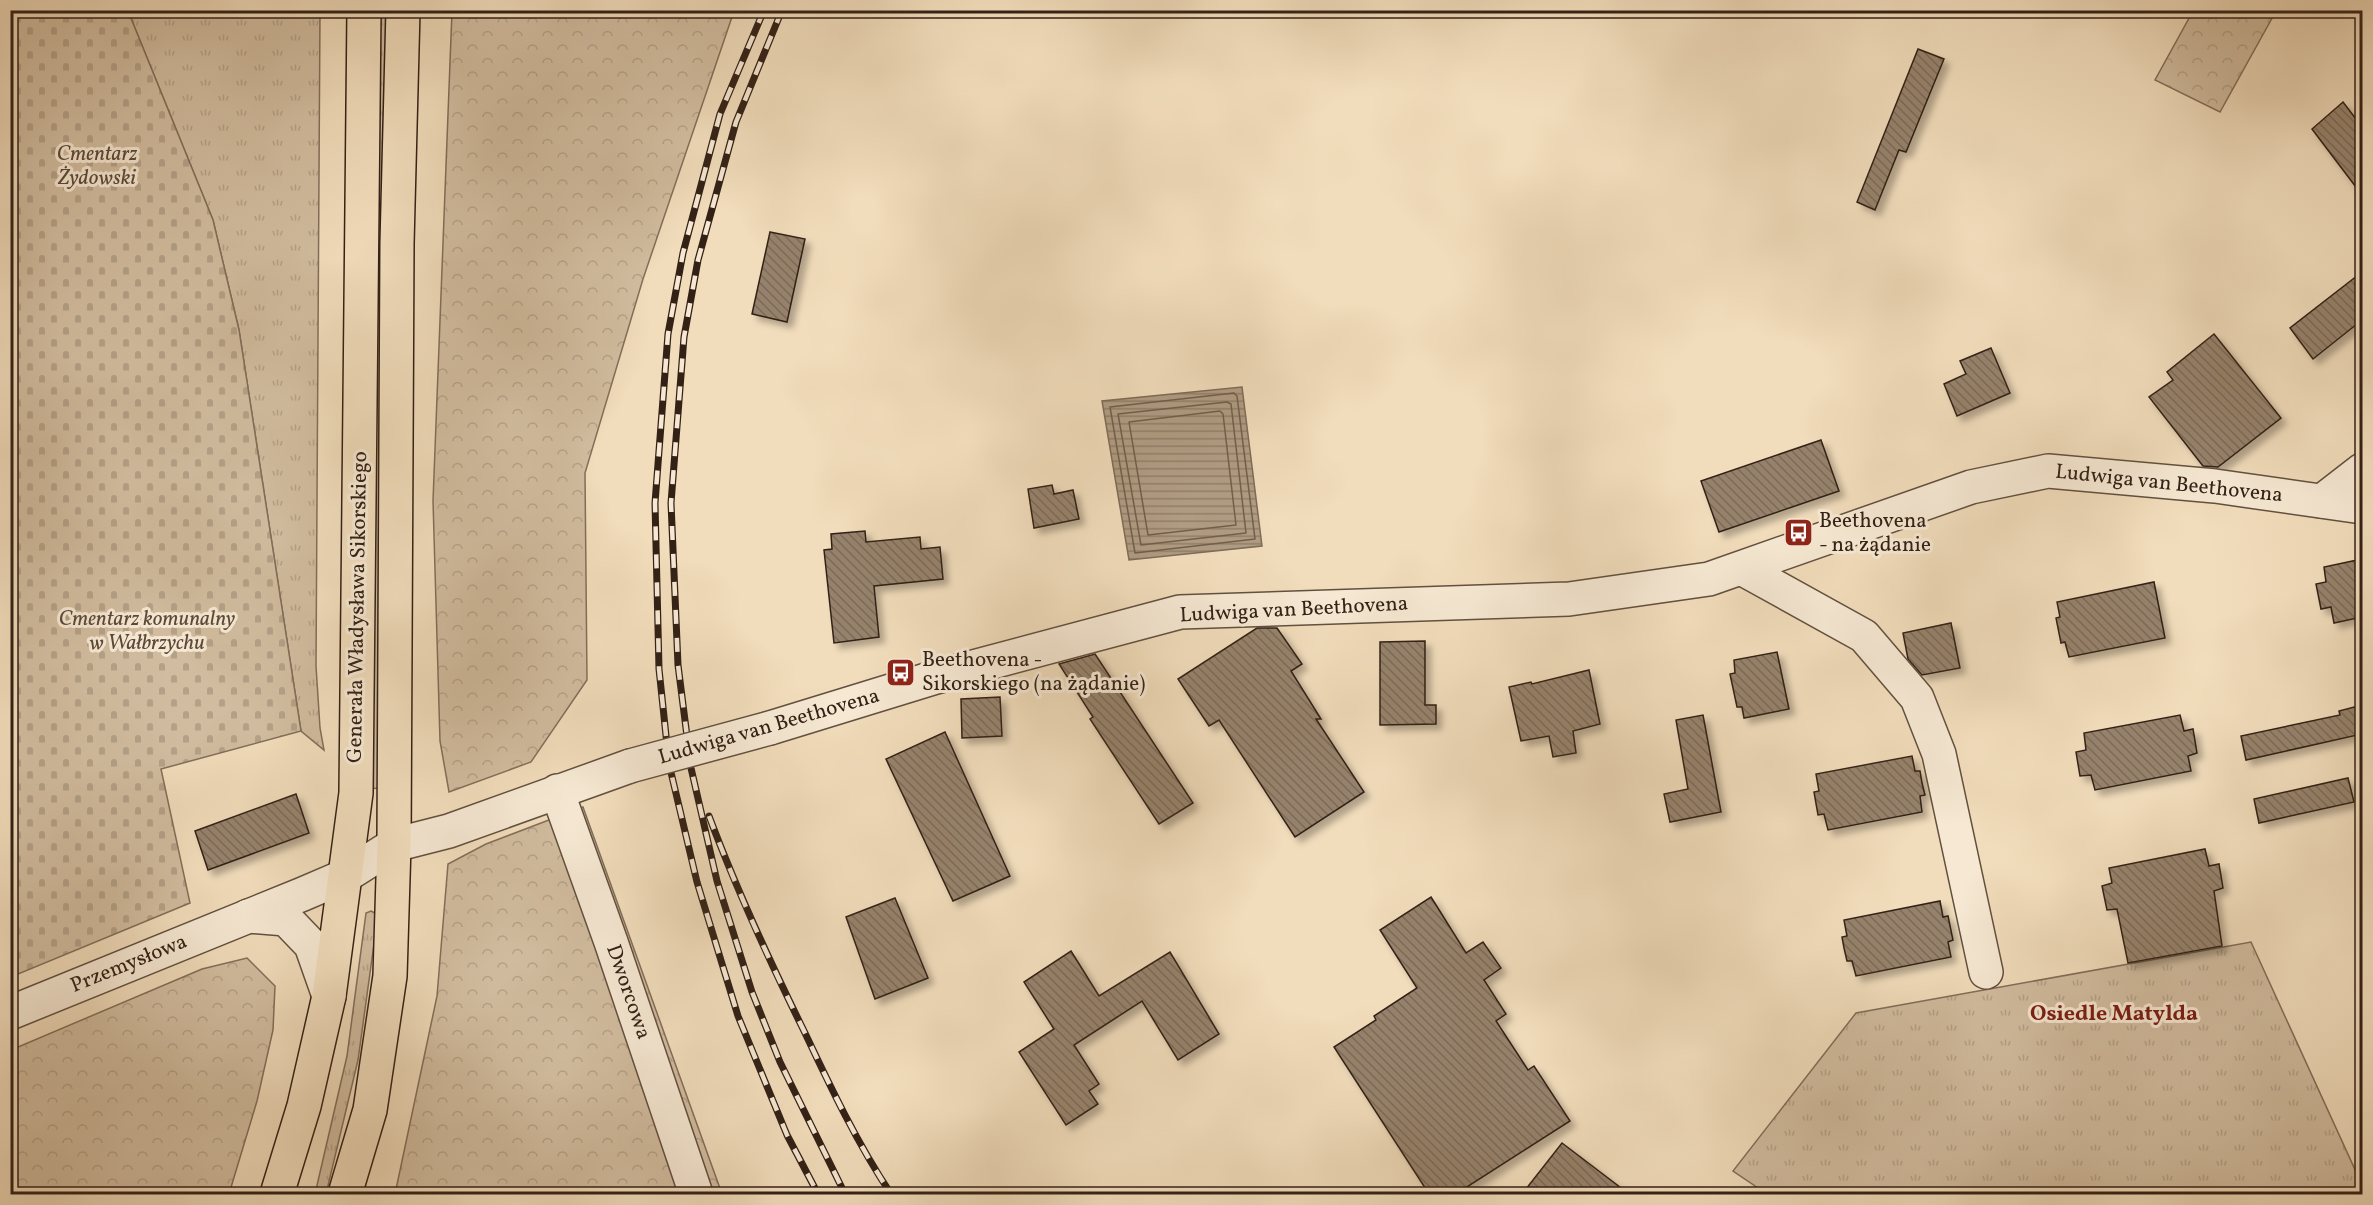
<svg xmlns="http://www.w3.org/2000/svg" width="2373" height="1205" font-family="Vollkorn,serif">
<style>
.grass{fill:url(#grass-tufts);stroke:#826e5a;stroke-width:1.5}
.forest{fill:url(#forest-crowns);stroke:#826e5a;stroke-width:1.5}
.cemetery{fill:url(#cemetery-stones);stroke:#826e5a;stroke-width:1.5}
.water{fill:url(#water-rules);stroke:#7e6b57;stroke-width:1.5}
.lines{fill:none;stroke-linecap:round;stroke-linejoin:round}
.shore{stroke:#725e4c;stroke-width:1.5}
.building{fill:url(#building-back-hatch);stroke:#332116;stroke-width:1.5;filter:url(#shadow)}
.minor-casing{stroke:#62503f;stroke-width:36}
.major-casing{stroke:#332116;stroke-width:36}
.minor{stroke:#f6e8d3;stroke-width:33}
.major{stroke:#f1dcbb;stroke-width:33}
.rail-casing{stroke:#332116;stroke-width:7}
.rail{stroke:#f6e8d3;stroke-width:4.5;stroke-dasharray:14;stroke-linecap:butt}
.minor-bridge-casing{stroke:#62503f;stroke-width:36;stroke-linecap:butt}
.minor-bridge{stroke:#f6e8d3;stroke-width:33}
.labels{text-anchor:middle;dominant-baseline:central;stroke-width:6;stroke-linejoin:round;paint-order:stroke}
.park-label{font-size:21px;font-style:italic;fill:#5a4838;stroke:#f6e8d3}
.street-label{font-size:21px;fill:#332116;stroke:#f6e8d3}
.poi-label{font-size:21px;fill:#332116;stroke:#f6e8d3;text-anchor:start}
.neighbourhood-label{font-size:22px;font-weight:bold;fill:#7a1f14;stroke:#f6e8d3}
</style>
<defs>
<pattern id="grass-tufts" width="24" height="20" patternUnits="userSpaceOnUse" patternTransform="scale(1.5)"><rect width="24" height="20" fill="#d1bc9f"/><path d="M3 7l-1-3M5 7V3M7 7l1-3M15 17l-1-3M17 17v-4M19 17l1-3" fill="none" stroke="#b4a188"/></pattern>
<pattern id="forest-crowns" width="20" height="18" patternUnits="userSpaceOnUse" patternTransform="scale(1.5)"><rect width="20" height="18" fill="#d1bc9f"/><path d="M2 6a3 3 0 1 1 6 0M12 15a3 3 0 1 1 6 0" fill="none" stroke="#b4a188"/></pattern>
<pattern id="cemetery-stones" width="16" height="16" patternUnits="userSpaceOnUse" patternTransform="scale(1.5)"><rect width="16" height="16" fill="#d1bc9f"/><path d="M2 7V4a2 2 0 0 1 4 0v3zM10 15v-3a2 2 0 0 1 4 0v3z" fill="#b4a188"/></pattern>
<pattern id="water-rules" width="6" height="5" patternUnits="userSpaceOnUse" patternTransform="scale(1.5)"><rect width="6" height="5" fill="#b09c83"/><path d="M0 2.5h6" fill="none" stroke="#907f6a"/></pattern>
<pattern id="building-back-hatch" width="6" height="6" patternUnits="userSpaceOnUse" patternTransform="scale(1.5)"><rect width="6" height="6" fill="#96826c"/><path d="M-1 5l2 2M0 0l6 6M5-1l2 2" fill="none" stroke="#7b6a58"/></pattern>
<filter id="shadow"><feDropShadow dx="5.5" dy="5.5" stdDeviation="3" flood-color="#0004"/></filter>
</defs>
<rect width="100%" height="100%" fill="#f1dcbb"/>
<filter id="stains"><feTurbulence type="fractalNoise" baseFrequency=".00333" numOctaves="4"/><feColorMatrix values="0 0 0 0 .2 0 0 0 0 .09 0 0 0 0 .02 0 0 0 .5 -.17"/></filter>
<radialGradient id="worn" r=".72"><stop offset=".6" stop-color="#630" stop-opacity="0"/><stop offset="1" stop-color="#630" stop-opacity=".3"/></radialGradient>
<g class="grass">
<polygon points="391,10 384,789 370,788 377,11"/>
<polygon points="128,11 320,11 316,666 320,728 324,750 301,731 239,330 213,220"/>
<polygon points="371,911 378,915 358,1060 326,1194 315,1194 347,1056 366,913"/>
<polygon points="2251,942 2362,1185 2362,1194 1767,1194 1733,1171 1856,1013"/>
</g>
<g class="forest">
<polygon points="452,11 734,11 643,279 585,473 587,680 531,762 449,792 440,741 433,501"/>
<polygon points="2193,11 2276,11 2220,112 2155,80"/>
<polygon points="583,807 722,1194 395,1194 437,996 448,864 486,844"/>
<polygon points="247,958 275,986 273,1030 257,1101 229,1194 11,1194 11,1050 202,969"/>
</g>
<polygon class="cemetery" points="11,10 128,11 213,220 239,330 301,731 161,769 190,903 11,977"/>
<polygon class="water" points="1242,387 1262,546 1129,560 1102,401"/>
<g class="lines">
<g class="shore">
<polygon points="1234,393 1237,396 1255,539 1135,553 1110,407"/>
<polygon points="1227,402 1231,404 1246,533 1141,545 1118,414"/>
<polygon points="1220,411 1223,414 1236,525 1148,535 1129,422"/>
</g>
</g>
<g class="building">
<polygon points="1918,49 1944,59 1906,152 1899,150 1875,210 1857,202"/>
<polygon points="2343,102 2362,127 2362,195 2312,129"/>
<polygon points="770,232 805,239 787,322 752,314"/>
<polygon points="2362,272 2362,320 2313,359 2290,328"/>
<polygon points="2214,334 2281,418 2218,467 2203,466 2149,397 2173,380 2167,372"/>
<polygon points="1991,348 2010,393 1957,416 1944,384 1966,374 1960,361"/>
<polygon points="1821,440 1839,491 1719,532 1701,481"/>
<polygon points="1052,485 1054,494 1073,490 1079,519 1034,528 1028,489"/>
<polygon points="865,531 866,542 920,537 921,549 940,547 943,579 874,586 879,637 834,643 824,550 832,549 831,534"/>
<polygon points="2362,559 2362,617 2334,623 2331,607 2321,609 2316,584 2326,582 2324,567"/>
<polygon points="2154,582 2165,638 2069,657 2065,642 2061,643 2056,618 2060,617 2057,602"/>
<polygon points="1951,623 1960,668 1922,675 1908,659 1903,633"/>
<polygon points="1257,628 1277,628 1302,664 1291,671 1321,719 1316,719 1364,792 1295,837 1219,720 1209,726 1178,679"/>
<polygon points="1425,641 1425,705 1436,705 1436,724 1380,725 1380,642"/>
<polygon points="1777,652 1789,709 1744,718 1742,707 1737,707 1730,674 1735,673 1734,660"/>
<polygon points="1095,654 1193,803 1159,824 1090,719 1093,717 1059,664"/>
<polygon points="1589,670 1600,724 1573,731 1576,753 1553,757 1549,736 1521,741 1509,687 1531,682 1532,684"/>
<polygon points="1000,697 1002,736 962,738 961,699"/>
<polygon points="2362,705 2362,734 2246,760 2241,736 2340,715 2339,711"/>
<polygon points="1703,715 1721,812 1670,822 1664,794 1688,789 1676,720"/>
<polygon points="2180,715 2184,731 2193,729 2197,753 2188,756 2191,771 2095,790 2091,775 2080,776 2076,752 2086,750 2084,733"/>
<polygon points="945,732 1010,876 953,901 886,759"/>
<polygon points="1912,756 1915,771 1920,771 1922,783 1925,795 1920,796 1922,812 1828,830 1824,814 1818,815 1814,792 1819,791 1816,774"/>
<polygon points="2348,778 2354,802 2259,823 2254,799"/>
<polygon points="296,794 309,833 208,870 195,831"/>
<polygon points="2205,849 2209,866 2219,864 2223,888 2214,891 2222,946 2128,963 2117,909 2107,910 2102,886 2112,883 2109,868"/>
<polygon points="1431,897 1466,953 1483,942 1501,968 1484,980 1506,1014 1496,1021 1528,1070 1534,1066 1570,1121 1456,1194 1429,1194 1334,1047 1376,1020 1374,1016 1417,988 1380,930"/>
<polygon points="895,898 928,978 875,999 846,917"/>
<polygon points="1940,901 1943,917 1948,916 1953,940 1948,942 1951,957 1856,976 1852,961 1847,961 1844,948 1842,937 1847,936 1844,920"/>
<polygon points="1071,951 1099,996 1170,952 1219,1034 1178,1060 1142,1001 1074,1045 1099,1084 1089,1091 1098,1104 1066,1125 1019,1052 1054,1029 1024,982"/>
<polygon points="1562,1143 1629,1194 1522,1194"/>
</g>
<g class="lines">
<defs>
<g id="minor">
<polyline points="2322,501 2362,470"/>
<polyline points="1743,569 1864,636 1917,698 1939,754 1986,972"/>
<polyline points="770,728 936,677 1180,612 1569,599 1709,579 1971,487 2048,471 2215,486 2362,507"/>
<polyline points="557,791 611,942 696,1194"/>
<polyline points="248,916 286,919 311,945 329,996"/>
<polyline points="10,1013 303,894 345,876 394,845 449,831 630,766"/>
</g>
<g id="major">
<polyline points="277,1194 304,1106 329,996 356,793 364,10"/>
<polyline points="345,1194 370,1110 390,976 394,845 397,244 403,10"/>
</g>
</defs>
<use href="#minor" class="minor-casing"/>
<use href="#major" class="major-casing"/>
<use href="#minor" class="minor"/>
<use href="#major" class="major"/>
<defs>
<g id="rail">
<polyline points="764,10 720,114 683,253 668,334 655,503 659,669 669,764 697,882 738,1016 787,1135 818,1194"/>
<polyline points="782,10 736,122 698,260 684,337 671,503 678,665 691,768 717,881 752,992 780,1062 845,1194"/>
<path d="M709,816C737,891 770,962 805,1033C831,1088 857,1143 891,1194"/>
</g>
</defs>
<use href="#rail" class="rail-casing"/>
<use href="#rail" class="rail"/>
<defs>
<polyline id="minor-bridge" points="630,766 770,728"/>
</defs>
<use href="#minor-bridge" class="minor-bridge-casing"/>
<use href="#minor-bridge" class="minor-bridge"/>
</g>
<defs>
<symbol id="bus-square" viewBox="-11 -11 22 22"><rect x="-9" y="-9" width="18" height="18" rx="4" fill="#8f2418" stroke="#f6e8d3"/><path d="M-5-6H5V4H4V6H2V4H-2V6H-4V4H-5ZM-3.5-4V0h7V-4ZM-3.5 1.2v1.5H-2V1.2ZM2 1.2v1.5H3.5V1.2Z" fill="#fff"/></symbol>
</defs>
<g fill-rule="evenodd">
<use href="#bus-square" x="1782" y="516" width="33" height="33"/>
<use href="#bus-square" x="884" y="656" width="33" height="33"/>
</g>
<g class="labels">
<g class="park-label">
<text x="97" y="154">Cmentarz<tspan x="97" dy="24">Żydowski</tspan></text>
<text x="147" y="619">Cmentarz komunalny<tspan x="147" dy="24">w Wałbrzychu</tspan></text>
</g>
<g class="street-label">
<text transform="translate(2169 484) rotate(6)">Ludwiga van Beethovena</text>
<text transform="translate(358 607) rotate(-89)">Generała Władysława Sikorskiego</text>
<text transform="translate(1294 610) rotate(-3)">Ludwiga van Beethovena</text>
<text transform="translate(769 727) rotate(-16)">Ludwiga van Beethovena</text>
<text transform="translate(129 964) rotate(-22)">Przemysłowa</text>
<text transform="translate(628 992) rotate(71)">Dworcowa</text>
</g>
<g class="poi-label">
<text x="1819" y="521">Beethovena<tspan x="1819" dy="24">- na żądanie</tspan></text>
<text x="922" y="660">Beethovena -<tspan x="922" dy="24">Sikorskiego (na żądanie)</tspan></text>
</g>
<g class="neighbourhood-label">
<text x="2114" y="1014">Osiedle Matylda</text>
</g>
</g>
<rect width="2373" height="1205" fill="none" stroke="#f1dcbb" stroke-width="36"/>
<rect x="12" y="12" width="2349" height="1181" fill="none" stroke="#332116" stroke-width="3"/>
<rect x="18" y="18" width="2337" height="1169" fill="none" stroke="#332116" stroke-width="1.5"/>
<rect width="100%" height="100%" filter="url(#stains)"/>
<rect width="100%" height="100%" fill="url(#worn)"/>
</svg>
